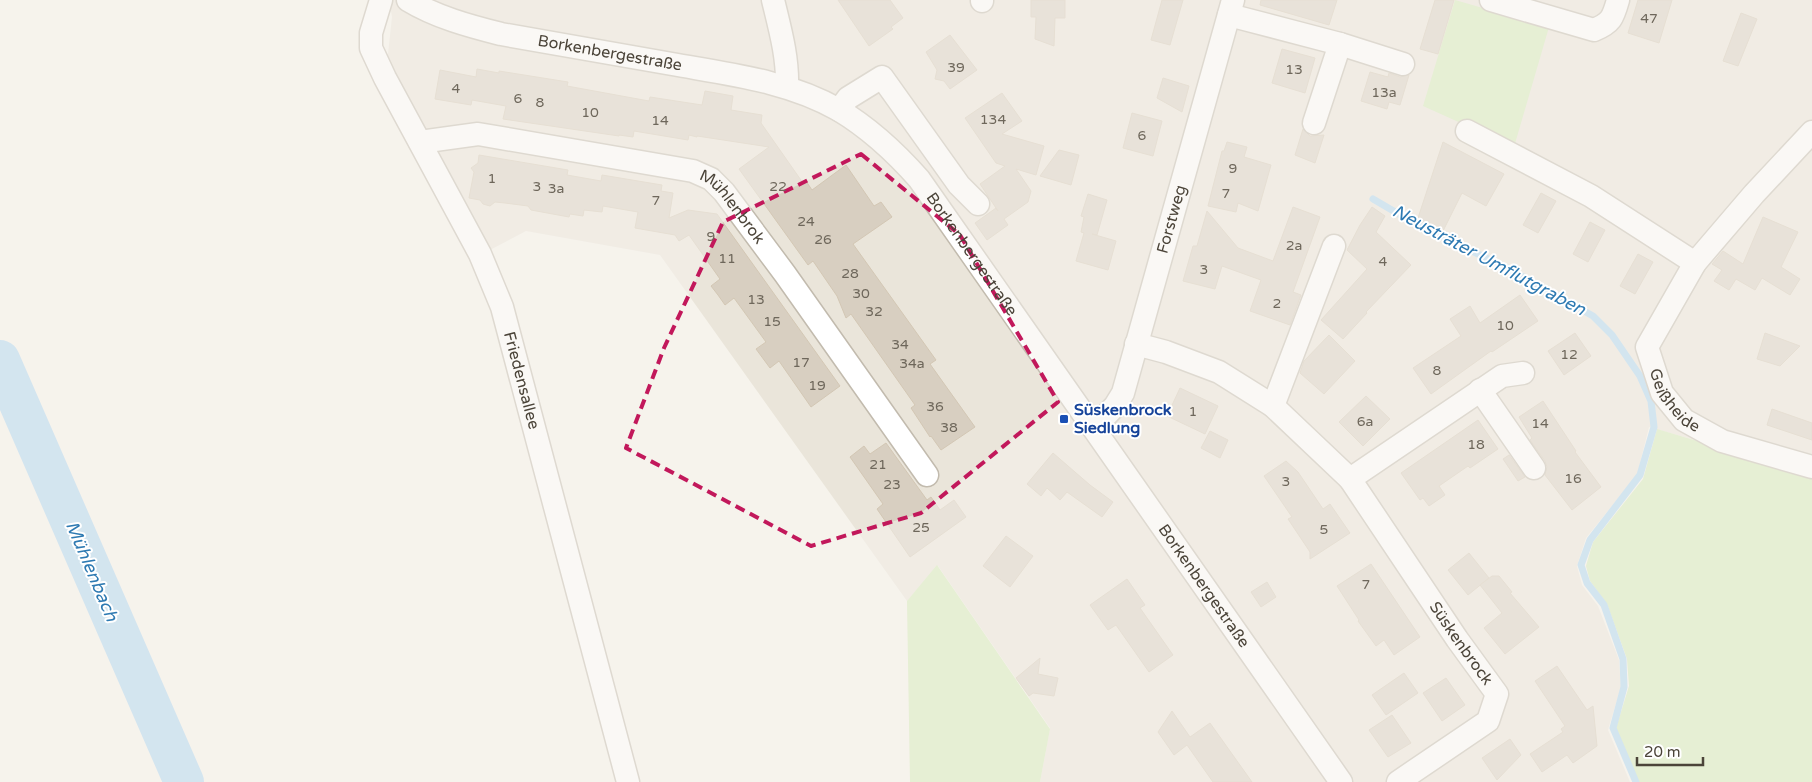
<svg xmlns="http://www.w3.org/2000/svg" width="1812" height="782" font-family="'Varela Round',sans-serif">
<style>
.residential{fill:#eae5da}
.green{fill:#d2eab5}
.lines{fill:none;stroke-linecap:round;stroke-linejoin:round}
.stream{stroke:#a9d4f2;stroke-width:7}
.river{stroke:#a9d4f2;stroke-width:40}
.building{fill:#d8cfc1;stroke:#d3c7b4}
.minor-casing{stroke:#c2bbae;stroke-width:25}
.minor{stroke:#fff;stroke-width:22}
.marked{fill:none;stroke:#c2185b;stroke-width:4;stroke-dasharray:10 6;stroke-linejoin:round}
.transit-dot{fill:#1a4fb4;stroke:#fff;stroke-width:2}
.labels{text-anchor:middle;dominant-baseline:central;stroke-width:4;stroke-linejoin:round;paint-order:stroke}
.number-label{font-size:14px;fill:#6e675b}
.street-label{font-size:16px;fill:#4b4439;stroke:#fff}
.transit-label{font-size:16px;font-weight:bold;fill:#164399;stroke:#fff;text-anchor:start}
.water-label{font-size:18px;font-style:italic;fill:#2e7ab2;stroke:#fff}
</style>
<rect width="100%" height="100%" fill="#f6f3ec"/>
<polygon class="residential" points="389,0 1812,0 1812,474 1649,427 1637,475 1586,538 1577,566 1582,585 1598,606 1619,660 1621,687 1608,730 1630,782 1040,782 1050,728 938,566 907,601 660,255 526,231 488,251 387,63 392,17"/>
<g class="green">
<polygon points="1455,0 1549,27 1514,147 1423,106"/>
<polygon points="1657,429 1812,475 1812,782 1639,782 1616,728 1629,686 1627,659 1607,604 1590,581 1586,566 1593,542 1643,479"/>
<polygon points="937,565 1050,729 1040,782 910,782 907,601"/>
</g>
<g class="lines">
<polyline class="stream" points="1373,199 1414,223 1509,269 1593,316 1612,335 1640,376 1651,401 1654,427 1640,475 1590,540 1581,565 1587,583 1604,605 1623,659 1624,687 1613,728 1636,782"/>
<polyline class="river" points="0,360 184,782"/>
</g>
<g class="building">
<polygon points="838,0 890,0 903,18 891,27 893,29 869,46"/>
<polygon points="1031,0 1065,0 1065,18 1055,18 1054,46 1035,39 1036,17 1031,17"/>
<polygon points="1162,0 1183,0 1170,45 1151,40"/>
<polygon points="1261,0 1337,0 1329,25 1260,5"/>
<polygon points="1435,0 1454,0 1438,54 1420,49"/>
<polygon points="1638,0 1672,0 1659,43 1628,33"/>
<polygon points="1741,13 1757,19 1738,66 1723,61"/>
<polygon points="950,35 977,70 950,89 944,81 935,79 937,70 926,52"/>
<polygon points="1282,49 1315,58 1305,93 1272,83"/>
<polygon points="477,69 499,73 499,71 568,82 567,86 649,101 650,97 702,105 705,91 733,96 731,110 762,115 761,123 803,183 806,181 812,190 846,165 874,206 881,202 892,217 853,244 936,360 930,364 975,427 941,450 931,436 930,437 911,408 915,405 851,314 846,318 837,296 813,261 808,265 739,169 769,147 697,136 697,137 689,135 688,140 634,131 633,137 619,135 619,136 503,119 506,106 472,100 471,105 435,99 440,70 476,77"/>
<polygon points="1370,72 1388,77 1389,73 1400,77 1409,75 1400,105 1389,102 1387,109 1361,101"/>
<polygon points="1163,78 1189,86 1182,112 1157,98"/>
<polygon points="1002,93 1022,121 1002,134 1044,146 1036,175 1016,169 1031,191 1028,202 1004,219 1008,225 987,240 975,223 996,208 998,211 980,184 1005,166 996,163 965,118"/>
<polygon points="1132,113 1162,121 1153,156 1123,148"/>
<polygon points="1303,129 1310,136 1324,135 1315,163 1295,155"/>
<polygon points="1227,142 1247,147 1244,157 1271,165 1258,211 1238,203 1236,212 1208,206 1222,151 1224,151"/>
<polygon points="1443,142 1504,174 1486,206 1462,193 1443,231 1417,221"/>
<polygon points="1059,150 1079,155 1071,185 1040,176"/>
<polygon points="479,155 568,170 567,175 601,181 602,175 662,185 661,191 673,193 669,218 688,210 717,214 840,386 811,407 779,361 770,368 756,349 766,342 734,298 725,305 718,295 711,286 720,279 689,235 679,241 675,235 635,228 638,212 603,206 602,212 584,210 583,216 570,214 569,217 531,210 528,206 505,203 495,202 490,206 483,204 480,200 469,198 474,172 471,168 478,163"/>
<polygon points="1541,193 1556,201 1538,233 1523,225"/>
<polygon points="1088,194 1107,200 1097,235 1092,234 1116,241 1108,270 1076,261 1084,233 1081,232 1084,217 1081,216"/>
<polygon points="1293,207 1320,217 1293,292 1301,295 1290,325 1250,311 1261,280 1222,266 1215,289 1183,281 1193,246 1197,246 1207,211 1238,248 1273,261"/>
<polygon points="1372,207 1385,216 1376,232 1411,265 1366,312 1367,313 1343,339 1321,320 1367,269 1347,250 1360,225"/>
<polygon points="1763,217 1798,232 1781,267 1800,279 1790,295 1762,278 1755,290 1736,279 1729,290 1714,281 1722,270 1712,264 1723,251 1743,264"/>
<polygon points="1590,222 1605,230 1588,262 1573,254"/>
<polygon points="1638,254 1653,262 1635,294 1620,286"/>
<polygon points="1520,295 1538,321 1492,352 1491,351 1431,394 1413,368 1461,336 1450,319 1470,306 1480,323"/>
<polygon points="1575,333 1591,356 1564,375 1548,351"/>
<polygon points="1765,333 1800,346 1780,366 1757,359"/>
<polygon points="1329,335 1355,361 1324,394 1300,373 1304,361"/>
<polygon points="1180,388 1218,406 1205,434 1167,416"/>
<polygon points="1366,396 1390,419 1363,446 1339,422"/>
<polygon points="1543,401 1576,451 1575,452 1601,487 1572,510 1545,475 1547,467 1545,461 1530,440 1532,438 1519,417"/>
<polygon points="1772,409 1812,423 1812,440 1767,425"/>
<polygon points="1478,420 1498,449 1470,468 1468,466 1439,486 1445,495 1429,506 1423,498 1420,500 1401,473"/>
<polygon points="1210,431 1228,440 1220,458 1201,448"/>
<polygon points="886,443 927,500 931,497 940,510 954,500 966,517 910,557 877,509 883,504 850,457 864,446 870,454"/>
<polygon points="1053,453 1090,485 1113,502 1102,517 1067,492 1060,500 1047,488 1041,496 1027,484"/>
<polygon points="1509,455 1525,477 1518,481 1503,459"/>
<polygon points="1286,461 1298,472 1323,509 1330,504 1350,533 1310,559 1310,552 1288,519 1292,517 1264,476"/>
<polygon points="1006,536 1033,556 1010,587 983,566"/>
<polygon points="1469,553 1489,578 1468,595 1448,570"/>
<polygon points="1371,564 1420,637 1394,655 1384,640 1376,646 1358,621 1359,620 1337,586"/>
<polygon points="1492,576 1499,576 1512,592 1510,593 1539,627 1505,654 1484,628 1502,613 1480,585"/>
<polygon points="1127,579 1145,605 1140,608 1173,655 1149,672 1116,625 1108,630 1090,605"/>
<polygon points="1267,582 1276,597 1261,607 1251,592"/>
<polygon points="1040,658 1038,674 1058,678 1054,696 1033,693 1029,696 1016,678"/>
<polygon points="1557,666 1587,710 1593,706 1597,746 1573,763 1567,755 1542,772 1530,754 1563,732 1561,729 1565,726 1535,681"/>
<polygon points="1404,673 1418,693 1386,715 1372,695"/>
<polygon points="1446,678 1465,705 1442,721 1423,693"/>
<polygon points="1172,711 1190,737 1210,723 1252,782 1213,782 1187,745 1174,755 1158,732"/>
<polygon points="1392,715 1411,743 1388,757 1369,730"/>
<polygon points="1510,739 1521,755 1497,780 1482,758"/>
</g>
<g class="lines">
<defs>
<g id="minor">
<path id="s1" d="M381,0L371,33V48L385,78L480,254L502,307L628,782"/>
<path id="s2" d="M408,0C436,17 469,26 501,34C558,44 615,54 672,64C728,74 789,81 839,110C869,128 896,153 919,179L1341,782"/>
<path d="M773,0C780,29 788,57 787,87"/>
<path d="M1491,0L1594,30C1611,23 1613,18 1618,0"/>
<polyline points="982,1 982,0"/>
<polyline points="1229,15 1340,44 1403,64"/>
<polyline points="839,110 848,98 882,77 959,185 978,204"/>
<polyline points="1314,123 1340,44"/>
<polyline points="1467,131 1591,196 1695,263"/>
<path id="s3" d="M1812,132L1754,194L1695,263L1647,347L1662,393L1684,420L1722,441L1812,467"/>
<path id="s4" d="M420,142L478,134L693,171L711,179L724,192L785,274L927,475"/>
<path id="s5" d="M1136,344L1166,352L1219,372L1273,406L1350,479L1457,639L1497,694L1488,721L1398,782"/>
<polyline points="1480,390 1534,468"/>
<polyline points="1273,406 1334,246"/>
<path id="s6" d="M1094,428L1115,406L1123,393L1233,0"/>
<polyline points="1350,479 1502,376 1523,373"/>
</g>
</defs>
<use href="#minor" class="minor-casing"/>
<use href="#minor" class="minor"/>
</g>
<path d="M0 0H1812V782H0ZM861,154L960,235L1058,402L921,513L811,546L626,448L664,348L723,222Z" fill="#f6f3ec" fill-opacity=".55" fill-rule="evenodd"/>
<path class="marked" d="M861,154L960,235L1058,402L921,513L811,546L626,448L664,348L723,222Z"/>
<rect class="transit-dot" x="1059" y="414" width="10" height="10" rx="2.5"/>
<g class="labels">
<g class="number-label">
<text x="1649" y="18">47</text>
<text x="956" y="67">39</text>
<text x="1294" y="69">13</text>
<text x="456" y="88">4</text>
<text x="1384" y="92">13a</text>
<text x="518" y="98">6</text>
<text x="540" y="102">8</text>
<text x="590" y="112">10</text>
<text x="993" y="119">134</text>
<text x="660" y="120">14</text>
<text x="1142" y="135">6</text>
<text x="1233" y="168">9</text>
<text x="492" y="178">1</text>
<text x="537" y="186">3</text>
<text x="778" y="186">22</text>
<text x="556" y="188">3a</text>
<text x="1226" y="193">7</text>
<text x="656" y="200">7</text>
<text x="806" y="221">24</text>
<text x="711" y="236">9</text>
<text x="823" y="239">26</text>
<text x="1294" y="245">2a</text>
<text x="727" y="258">11</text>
<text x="1383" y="261">4</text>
<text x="1204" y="269">3</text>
<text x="850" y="273">28</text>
<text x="861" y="293">30</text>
<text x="756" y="299">13</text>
<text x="1277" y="303">2</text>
<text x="874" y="311">32</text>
<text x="772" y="321">15</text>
<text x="1505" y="325">10</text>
<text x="900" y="344">34</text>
<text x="1569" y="354">12</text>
<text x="801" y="362">17</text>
<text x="912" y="363">34a</text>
<text x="1437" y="370">8</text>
<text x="817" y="385">19</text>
<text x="935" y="406">36</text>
<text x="1193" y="411">1</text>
<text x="1365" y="421">6a</text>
<text x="1540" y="423">14</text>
<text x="949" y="427">38</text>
<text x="1476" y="444">18</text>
<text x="878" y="464">21</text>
<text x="1573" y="478">16</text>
<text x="1286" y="481">3</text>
<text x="892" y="484">23</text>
<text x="921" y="527">25</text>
<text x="1324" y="529">5</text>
<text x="1366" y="584">7</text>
</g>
<g class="street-label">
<text stroke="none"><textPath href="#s2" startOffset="210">Borkenbergestraße</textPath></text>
<text stroke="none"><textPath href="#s4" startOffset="331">Mühlenbrok</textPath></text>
<text stroke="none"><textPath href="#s6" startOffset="226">Forstweg</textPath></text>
<text stroke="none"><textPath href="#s2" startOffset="645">Borkenbergestraße</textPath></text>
<text stroke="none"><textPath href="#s1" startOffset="416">Friedensallee</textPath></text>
<text stroke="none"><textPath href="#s3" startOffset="334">Geißheide</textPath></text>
<text stroke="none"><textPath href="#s2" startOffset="1050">Borkenbergestraße</textPath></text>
<text stroke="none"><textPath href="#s5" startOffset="456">Süskenbrock</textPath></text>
</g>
<g class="transit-label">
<text x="1074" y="410">Süskenbrock<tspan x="1074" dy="18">Siedlung</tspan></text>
</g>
<g class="water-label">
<text transform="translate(1489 260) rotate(28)">Neusträter Umflutgraben</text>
<text transform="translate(92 571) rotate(67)">Mühlenbach</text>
</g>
</g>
<path d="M1637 757v8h66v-8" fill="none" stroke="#4b4439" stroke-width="2.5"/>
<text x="1644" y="757" font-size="15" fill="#4b4439" stroke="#ffffff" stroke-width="4" paint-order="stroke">20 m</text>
</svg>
